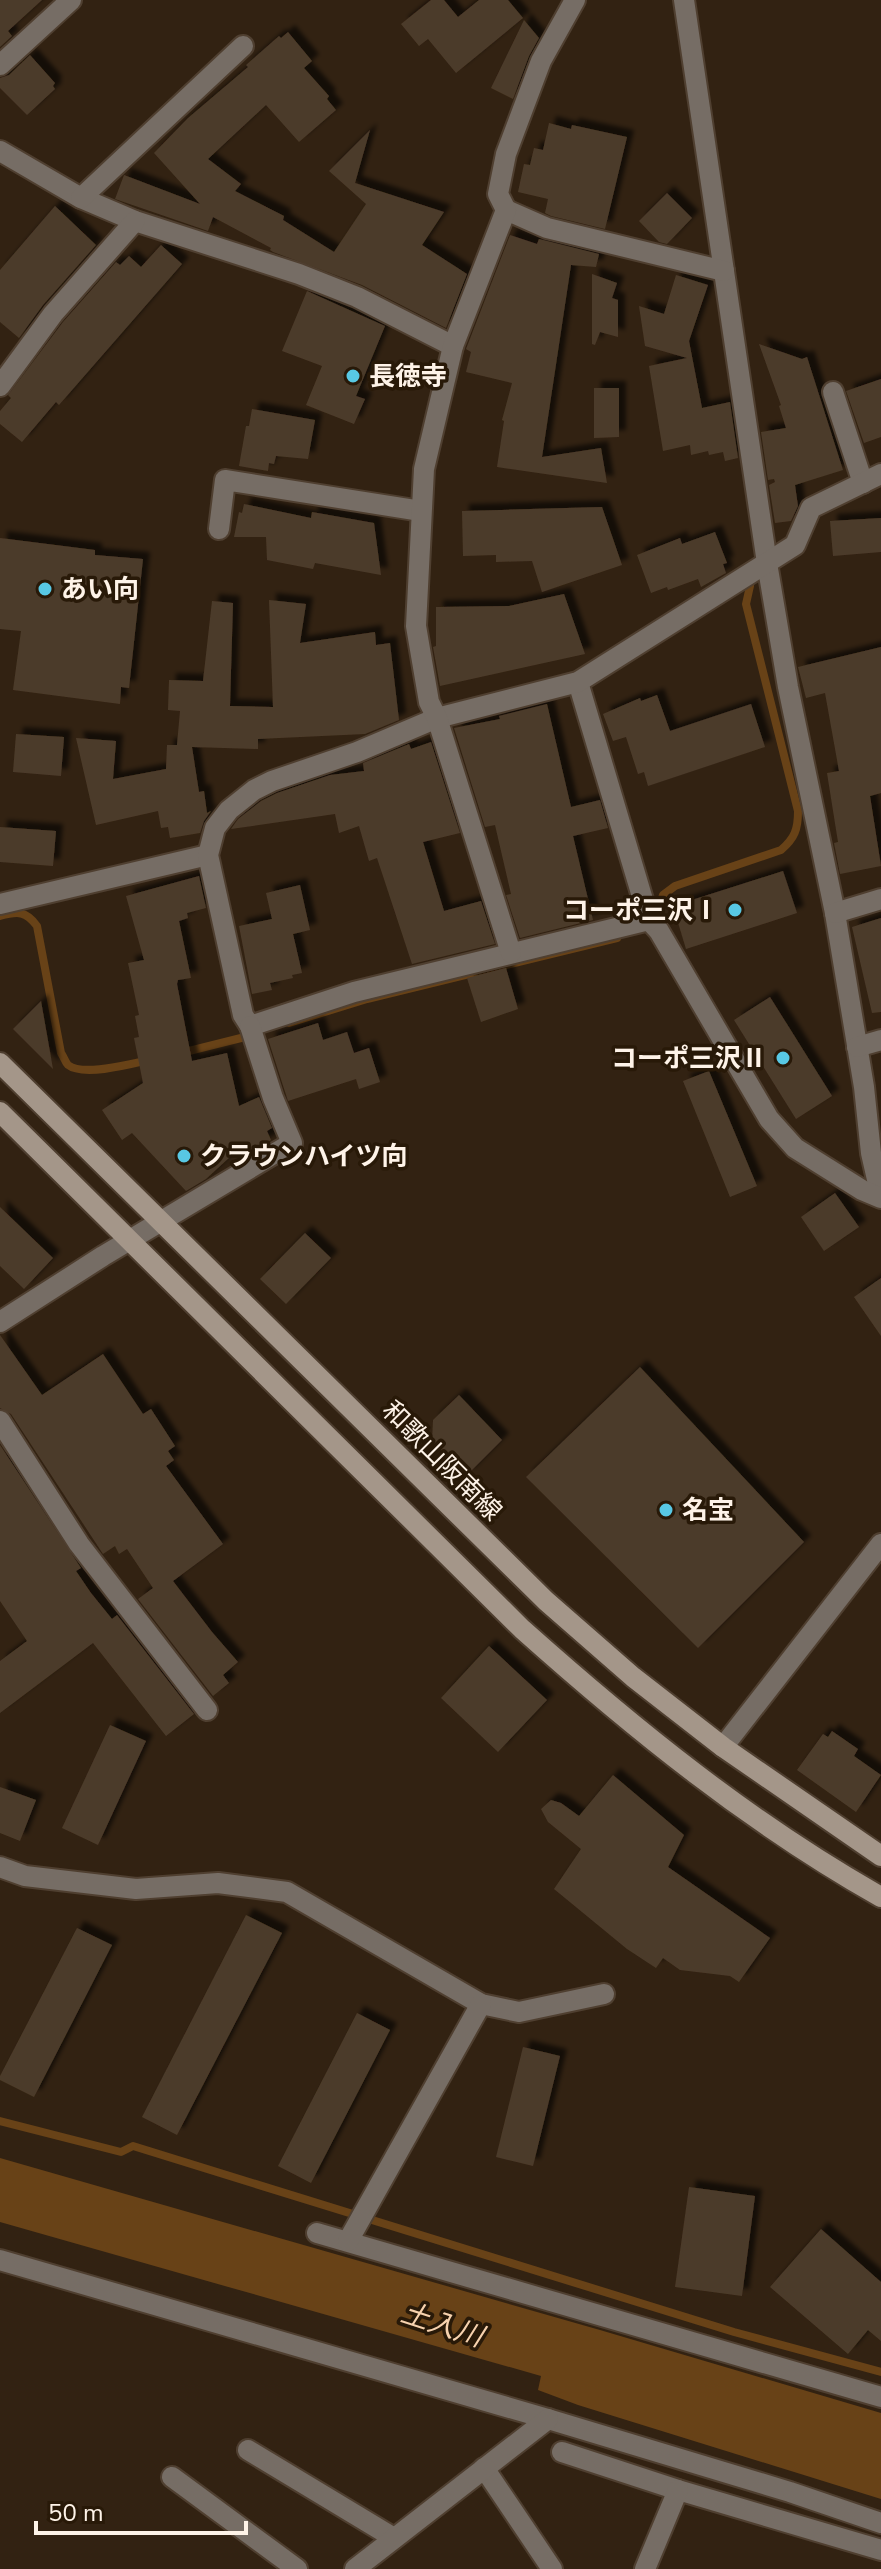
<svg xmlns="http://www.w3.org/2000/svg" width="881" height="2569" font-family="'Nunito Sans','Noto Sans JP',sans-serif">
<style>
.water{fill:#684217}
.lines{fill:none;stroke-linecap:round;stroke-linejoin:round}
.stream{stroke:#684217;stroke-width:8}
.building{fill:#4c3b2a;filter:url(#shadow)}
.street-casing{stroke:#4f3f30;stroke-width:24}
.secondary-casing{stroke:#4f3f30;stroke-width:24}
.street{stroke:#766d65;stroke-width:20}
.secondary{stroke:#a49689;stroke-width:20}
.poi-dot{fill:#58c8e4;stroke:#281908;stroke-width:3}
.labels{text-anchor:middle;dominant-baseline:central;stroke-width:7;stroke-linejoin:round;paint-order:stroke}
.poi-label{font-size:26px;font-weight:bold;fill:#fef3e8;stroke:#281908;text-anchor:start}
.street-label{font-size:26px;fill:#fef3e8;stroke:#281908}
.water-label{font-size:28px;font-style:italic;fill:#f7d2ae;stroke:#281908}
</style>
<defs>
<filter id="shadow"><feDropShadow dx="7" dy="-7" stdDeviation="2" flood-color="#0009"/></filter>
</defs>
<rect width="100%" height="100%" fill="#322212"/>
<polygon class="water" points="0,2158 600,2330 881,2413 881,2499 578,2405 538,2390 541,2376 0,2222"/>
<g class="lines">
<g class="stream">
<path d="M0,916C18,911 26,911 37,926L61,1053C64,1057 65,1062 68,1065C83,1077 132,1064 149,1060"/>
<path d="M654,923L663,895L675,886L781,850C795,838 798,829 798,811L746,604L750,586"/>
<polyline points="289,1023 367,999 617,938"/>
<polyline points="181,1053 253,1035"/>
<polyline points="0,2121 121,2152 133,2146 734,2332 881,2372"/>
</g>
</g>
<g class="building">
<polygon points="0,0 42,0 8,31 12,36 0,47"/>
<polygon points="431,0 444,0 458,17 479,0 508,0 523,18 456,73 428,39 419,46 401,24"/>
<polygon points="524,20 539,38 529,56 513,99 491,88"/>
<polygon points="288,32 312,61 304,68 329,96 327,99 336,110 299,142 266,105 208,159 241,184 235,191 284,216 283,220 334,252 366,204 329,171 370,130 355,183 444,212 422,245 467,274 446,328 362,285 273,252 270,250 271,248 213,217 208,231 115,199 124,175 200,204 154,153 188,118 248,67 246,65 279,36 281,38"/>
<polygon points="30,55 55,83 53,86 55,89 27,115 0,88 0,78 9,75"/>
<polygon points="549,123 571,129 572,125 627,137 605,229 551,216 545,213 548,199 518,192 524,164 530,165 534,148 543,150"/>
<polygon points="667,193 692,218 667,244 659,242 639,221"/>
<polygon points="55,206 96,245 43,305 19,338 0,322 0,270"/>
<polygon points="510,235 537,244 539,239 599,254 596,267 571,265 542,457 601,448 607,483 497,467 504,421 502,420 512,383 466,372 471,352 466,349"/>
<polygon points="161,245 182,264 59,405 56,402 22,442 0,424 0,411 11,398 8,395 63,322 116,262 120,265 129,256 141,267"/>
<polygon points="592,274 617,283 612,298 618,300 618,337 600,332 595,345 592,344"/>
<polygon points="676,275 708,285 689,341 702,408 730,402 738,458 725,461 723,452 709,455 708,451 691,455 690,445 663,451 649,366 687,358 645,346 639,306 664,314"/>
<polygon points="307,291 385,326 356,396 365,399 354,424 306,405 322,366 282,351"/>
<polygon points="759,344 802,359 807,357 843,470 795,485 798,506 791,521 775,523 769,485 775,482 774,479 768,480 761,432 786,428 779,406 781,405"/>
<polygon points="881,379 881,437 864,443 846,391"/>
<polygon points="594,388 619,388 619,437 594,438"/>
<polygon points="252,409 315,420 308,459 276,456 274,464 269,463 268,471 239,466 246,426 249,426"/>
<polygon points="244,504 311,518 312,512 374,523 381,575 315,563 313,569 267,560 266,537 234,537 239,512 242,513"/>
<polygon points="602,507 622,565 542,592 532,561 496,562 496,555 463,556 462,511"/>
<polygon points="881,518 881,552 833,556 830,521"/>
<polygon points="715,532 727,563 723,564 726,573 701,587 698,579 668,590 667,587 651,593 637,555 680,538 682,544"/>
<polygon points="0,538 95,550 95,555 143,559 129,688 121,687 120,704 13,690 21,631 0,629"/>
<polygon points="564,594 585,654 440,686 433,647 436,646 436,607 509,606"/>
<polygon points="269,600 306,604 300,643 375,632 376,645 390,643 399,720 365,734 258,739 258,749 192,747 199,792 204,791 207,813 211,811 204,821 200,833 170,838 168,827 161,828 158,811 96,825 76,738 116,741 113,779 166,769 167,745 177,745 180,711 168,710 169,680 203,681 212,601 233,603 230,706 273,707"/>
<polygon points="881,647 881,793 870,796 881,866 840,874 834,843 838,842 827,773 839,771 825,693 806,698 798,667"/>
<polygon points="657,695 670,731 751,704 765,747 648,786 644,772 638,774 626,737 613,741 603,714 640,698 641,701"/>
<polygon points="547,704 571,807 600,800 608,828 573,836 593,920 520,938 506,895 511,894 495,825 485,827 454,728 500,719 499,716"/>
<polygon points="16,734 64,737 61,776 13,772"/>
<polygon points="431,742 460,833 423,842 444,911 481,901 495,944 412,964 377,858 369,861 359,826 339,833 335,814 231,829 238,819 261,801 277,793 330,775 364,771 363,763 409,744 411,749"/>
<polygon points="0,827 56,831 53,866 0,862"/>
<polygon points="783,871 797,913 686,949 673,906"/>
<polygon points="199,876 206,908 187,913 188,918 179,921 191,978 178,980 177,984 192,1061 227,1053 239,1106 259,1097 272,1128 267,1131 271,1140 246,1152 243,1145 206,1179 186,1191 132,1133 122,1140 102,1110 143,1083 134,1038 139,1037 135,1016 139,1015 128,963 144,960 126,896"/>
<polygon points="300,885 310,930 293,934 302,973 292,975 293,978 270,983 272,990 252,994 239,926 272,919 266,893"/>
<polygon points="881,918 881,1012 872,1013 852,927"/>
<polygon points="506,968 518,1009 481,1022 467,978"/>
<polygon points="770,997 832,1096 796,1119 734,1020"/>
<polygon points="41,1001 53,1069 13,1029"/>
<polygon points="318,1023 323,1040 347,1032 354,1053 369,1048 380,1082 359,1089 356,1079 288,1101 268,1039"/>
<polygon points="709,1071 757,1186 730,1197 683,1081"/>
<polygon points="835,1193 859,1227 824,1251 801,1217"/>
<polygon points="0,1207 53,1258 24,1289 0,1266"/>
<polygon points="305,1233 331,1258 286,1304 260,1279"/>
<polygon points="881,1278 881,1336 854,1297"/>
<polygon points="0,1335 42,1395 103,1354 143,1414 151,1409 175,1446 168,1451 174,1460 166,1466 223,1544 173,1581 212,1632 238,1662 223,1675 229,1683 213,1696 138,1599 153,1588 127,1549 119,1554 115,1546 103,1554 11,1414 0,1408"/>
<polygon points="640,1367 804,1542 698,1648 526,1477"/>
<polygon points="459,1395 502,1440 467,1475 432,1442 433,1420"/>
<polygon points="0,1445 81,1568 76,1571 91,1593 112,1619 117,1615 194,1714 166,1736 93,1643 0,1713 0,1661 27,1641 0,1601"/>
<polygon points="489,1646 547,1700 498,1752 441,1698"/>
<polygon points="110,1725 146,1741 98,1845 62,1828"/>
<polygon points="832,1731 858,1749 854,1756 881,1775 856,1812 797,1770 823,1734 828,1737"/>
<polygon points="613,1775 684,1835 668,1867 770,1938 739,1982 730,1976 680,1970 663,1958 656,1968 627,1949 554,1889 581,1849 548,1822 541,1809 551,1800 561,1803 579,1816"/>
<polygon points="0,1787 36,1800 20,1841 0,1833"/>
<polygon points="246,1915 282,1933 177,2135 142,2117"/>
<polygon points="77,1928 112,1945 34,2097 0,2080 0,2076"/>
<polygon points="357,2013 390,2030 311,2183 278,2166"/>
<polygon points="523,2047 560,2056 533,2166 496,2157"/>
<polygon points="689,2187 755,2196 742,2296 675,2287"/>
<polygon points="821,2229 881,2282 881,2341 868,2330 848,2354 770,2287"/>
</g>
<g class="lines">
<defs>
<g id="street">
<polyline points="684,0 767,563 788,687 835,913 864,1087 871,1153 881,1197"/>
<polyline points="0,65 71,0"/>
<polyline points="0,151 81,198 135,221 299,274 357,297 453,346"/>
<polyline points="81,198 243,46"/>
<polyline points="506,210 547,228 724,271"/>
<polyline points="0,386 53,314 135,221"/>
<polyline points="833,392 863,483"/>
<polyline points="219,529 225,480 421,511"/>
<polyline points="578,682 649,920 659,931 769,1119 795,1148 862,1190 881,1198"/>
<polyline points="0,904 208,855"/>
<polyline points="835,913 881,899"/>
<polyline points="649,920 354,992 250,1026 243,1015 208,855 215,828 229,810 254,790 272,781 357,752 437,718 578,682 795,545 811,508 881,474"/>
<polyline points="511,953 437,718 429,702 416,626 424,469 453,346 506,210 498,194 506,154 541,61 575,0"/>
<polyline points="857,1047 881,1040"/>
<polyline points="0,1322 103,1256 292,1143 273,1098 250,1026"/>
<polyline points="0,1421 79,1544 207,1710"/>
<polyline points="723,1747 881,1544"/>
<polyline points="0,1867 25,1876 136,1889 218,1883 287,1892 481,2004 519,2012 604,1994"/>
<polyline points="317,2233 881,2397"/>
<polyline points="348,2241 481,2004"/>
<polyline points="0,2260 548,2419 790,2492 881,2523"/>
<polyline points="248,2450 394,2538"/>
<polyline points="562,2452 678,2490 881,2550"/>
<polyline points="484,2468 552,2569"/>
<polyline points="172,2477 297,2569"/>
<polyline points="355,2569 548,2419"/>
<polyline points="645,2569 678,2490"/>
</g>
<g id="secondary">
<polyline points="0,1063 546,1601 633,1677 723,1747 881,1856"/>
<path d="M0,1112L522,1629C634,1729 750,1823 881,1897"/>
</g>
</defs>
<use href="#street" class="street-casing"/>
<use href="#secondary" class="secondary-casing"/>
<use href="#street" class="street"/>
<use href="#secondary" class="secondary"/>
</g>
<g class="poi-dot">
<circle cx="353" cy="376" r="8"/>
<circle cx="45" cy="589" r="8"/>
<circle cx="735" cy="910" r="8"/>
<circle cx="783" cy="1058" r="8"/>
<circle cx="184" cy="1156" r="8"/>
<circle cx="666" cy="1510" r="8"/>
</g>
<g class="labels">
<g class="poi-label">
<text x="369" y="376">長徳寺</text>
<text x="61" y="589">あい向</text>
<text x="719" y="910" text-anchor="end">コーポ三沢Ⅰ</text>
<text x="767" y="1058" text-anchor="end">コーポ三沢Ⅱ</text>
<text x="200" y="1156">クラウンハイツ向</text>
<text x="682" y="1510">名宝</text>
</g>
<g class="street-label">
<text transform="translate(442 1461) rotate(45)">和歌山阪南線</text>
</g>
<g class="water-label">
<text transform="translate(442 2325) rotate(18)">土入川</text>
</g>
</g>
<path d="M36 2521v12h210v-12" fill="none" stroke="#fef3e8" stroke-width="4"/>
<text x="48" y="2521" font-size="24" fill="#fef3e8" stroke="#281908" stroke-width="6" paint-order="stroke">50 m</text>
</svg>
